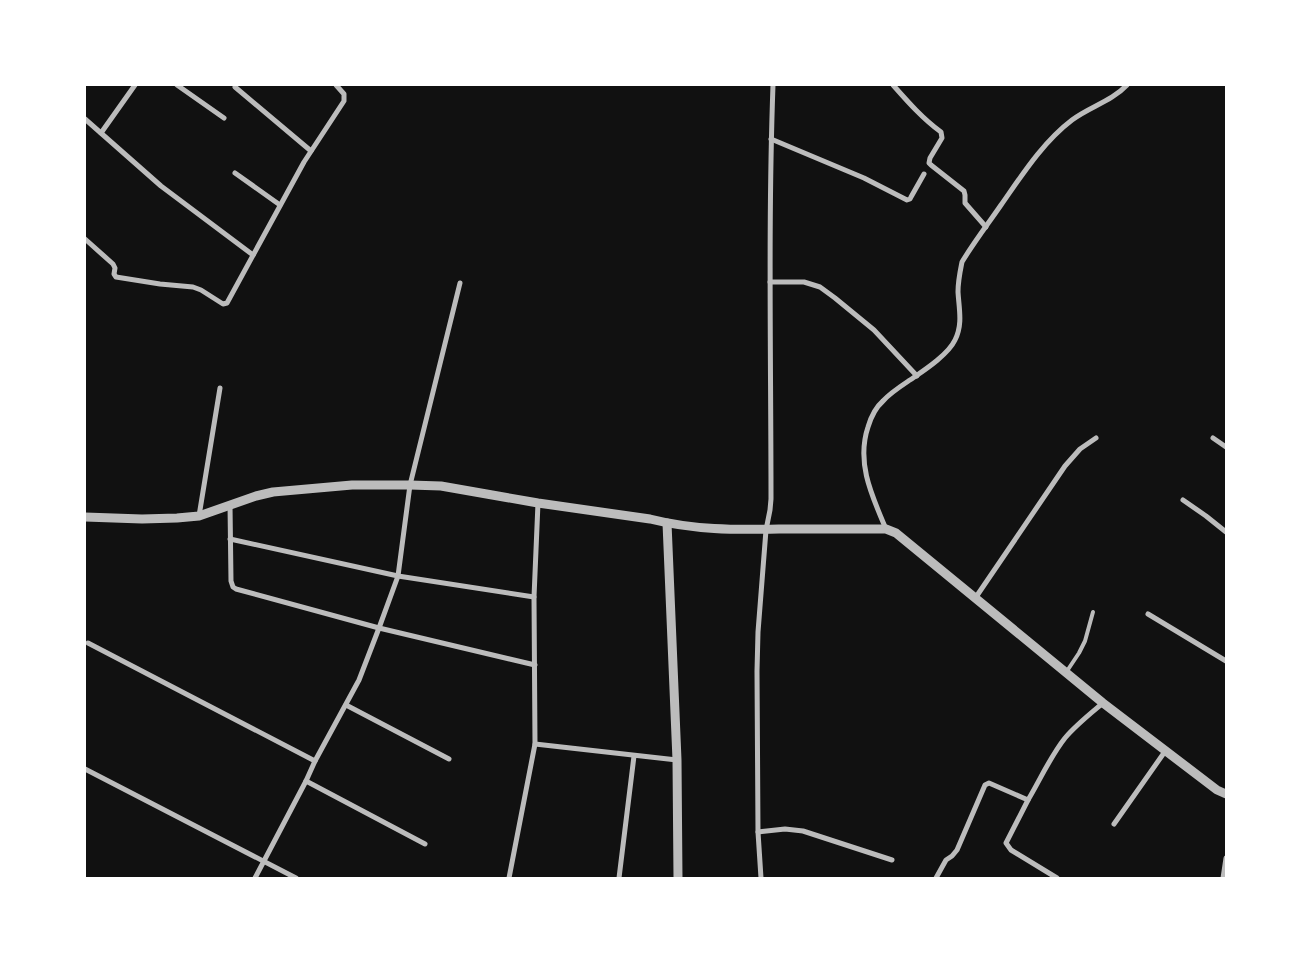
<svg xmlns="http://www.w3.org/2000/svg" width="1311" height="963" font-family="'PT Sans',sans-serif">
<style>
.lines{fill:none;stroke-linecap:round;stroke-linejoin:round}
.service{stroke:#bcbcbc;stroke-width:4}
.minor{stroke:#bcbcbc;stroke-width:5}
.tertiary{stroke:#bcbcbc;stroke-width:9}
</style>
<rect width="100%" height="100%" fill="#111"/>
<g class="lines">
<polyline class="service" points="1067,671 1079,653 1085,641 1093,612"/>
<g class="minor">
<polyline points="177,85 224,118"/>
<path d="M893,85C908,102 923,119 941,132L942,138L930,158L929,163L931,165L964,191L965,195V203L986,227"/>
<polyline points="235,87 311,151"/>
<polyline points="85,119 161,186 253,255"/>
<polyline points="101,133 135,85"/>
<polyline points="771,139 864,178 907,200 910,199 911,197 924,174"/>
<polyline points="235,173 280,205"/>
<polyline points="85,239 113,264 115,268 114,274 116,277 160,284 193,287 201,290 223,304 227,303 304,162 344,101 344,94 336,85"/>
<polyline points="770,282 804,282 820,287 835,298 874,330 917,376"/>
<polyline points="1213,438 1226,447"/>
<polyline points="1183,500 1206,516 1226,532"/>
<polyline points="230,505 231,581 233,587 236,589 379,628 535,665"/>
<polyline points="199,516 220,388"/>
<path d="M886,529C872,496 856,463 868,427C871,417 875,408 883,401C890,393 901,386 910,380C923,371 948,355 955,340C963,324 959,309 958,292C958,281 960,272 962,262C974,242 988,224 1001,205C1022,175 1043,142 1072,120C1089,107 1112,101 1127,85"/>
<polyline points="230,539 398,576 534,597"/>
<polyline points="976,597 1065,466 1080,449 1096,438"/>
<polyline points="1148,614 1226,661"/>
<polyline points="88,643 315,761"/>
<polyline points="346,705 449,759"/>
<polyline points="535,744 677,760"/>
<polyline points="85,769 296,878"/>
<polyline points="306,781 425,844"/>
<polyline points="1028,800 1006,843 1011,850 1057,878"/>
<polyline points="1114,824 1166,750"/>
<polyline points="758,832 785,829 803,831 892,860"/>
<polyline points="255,878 306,781 315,761 359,680 379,628 398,576 410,485 460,283"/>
<polyline points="509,878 535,744 534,597 538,503"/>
<polyline points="619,878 634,756"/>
<path d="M761,878L758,832L757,671L758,632L766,530L770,510L771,499C771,361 768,223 773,85"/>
<path d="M936,878L946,860L952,856L957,850L985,785L989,783L1028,800C1040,780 1050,757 1065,738C1076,725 1090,714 1103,703"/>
<polyline points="1223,878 1226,858"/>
</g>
<g class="tertiary">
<path d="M85,517L142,519L177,518L199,516L256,496L273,492L352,485H410L441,486L538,503L650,519C694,530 734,530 779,529C815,529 850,529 886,529L896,533L1103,703L1217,790L1226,794"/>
<polyline points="667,523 677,760 678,878"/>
</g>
</g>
<rect width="1311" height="963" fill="none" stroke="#ffffff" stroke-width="172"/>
</svg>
